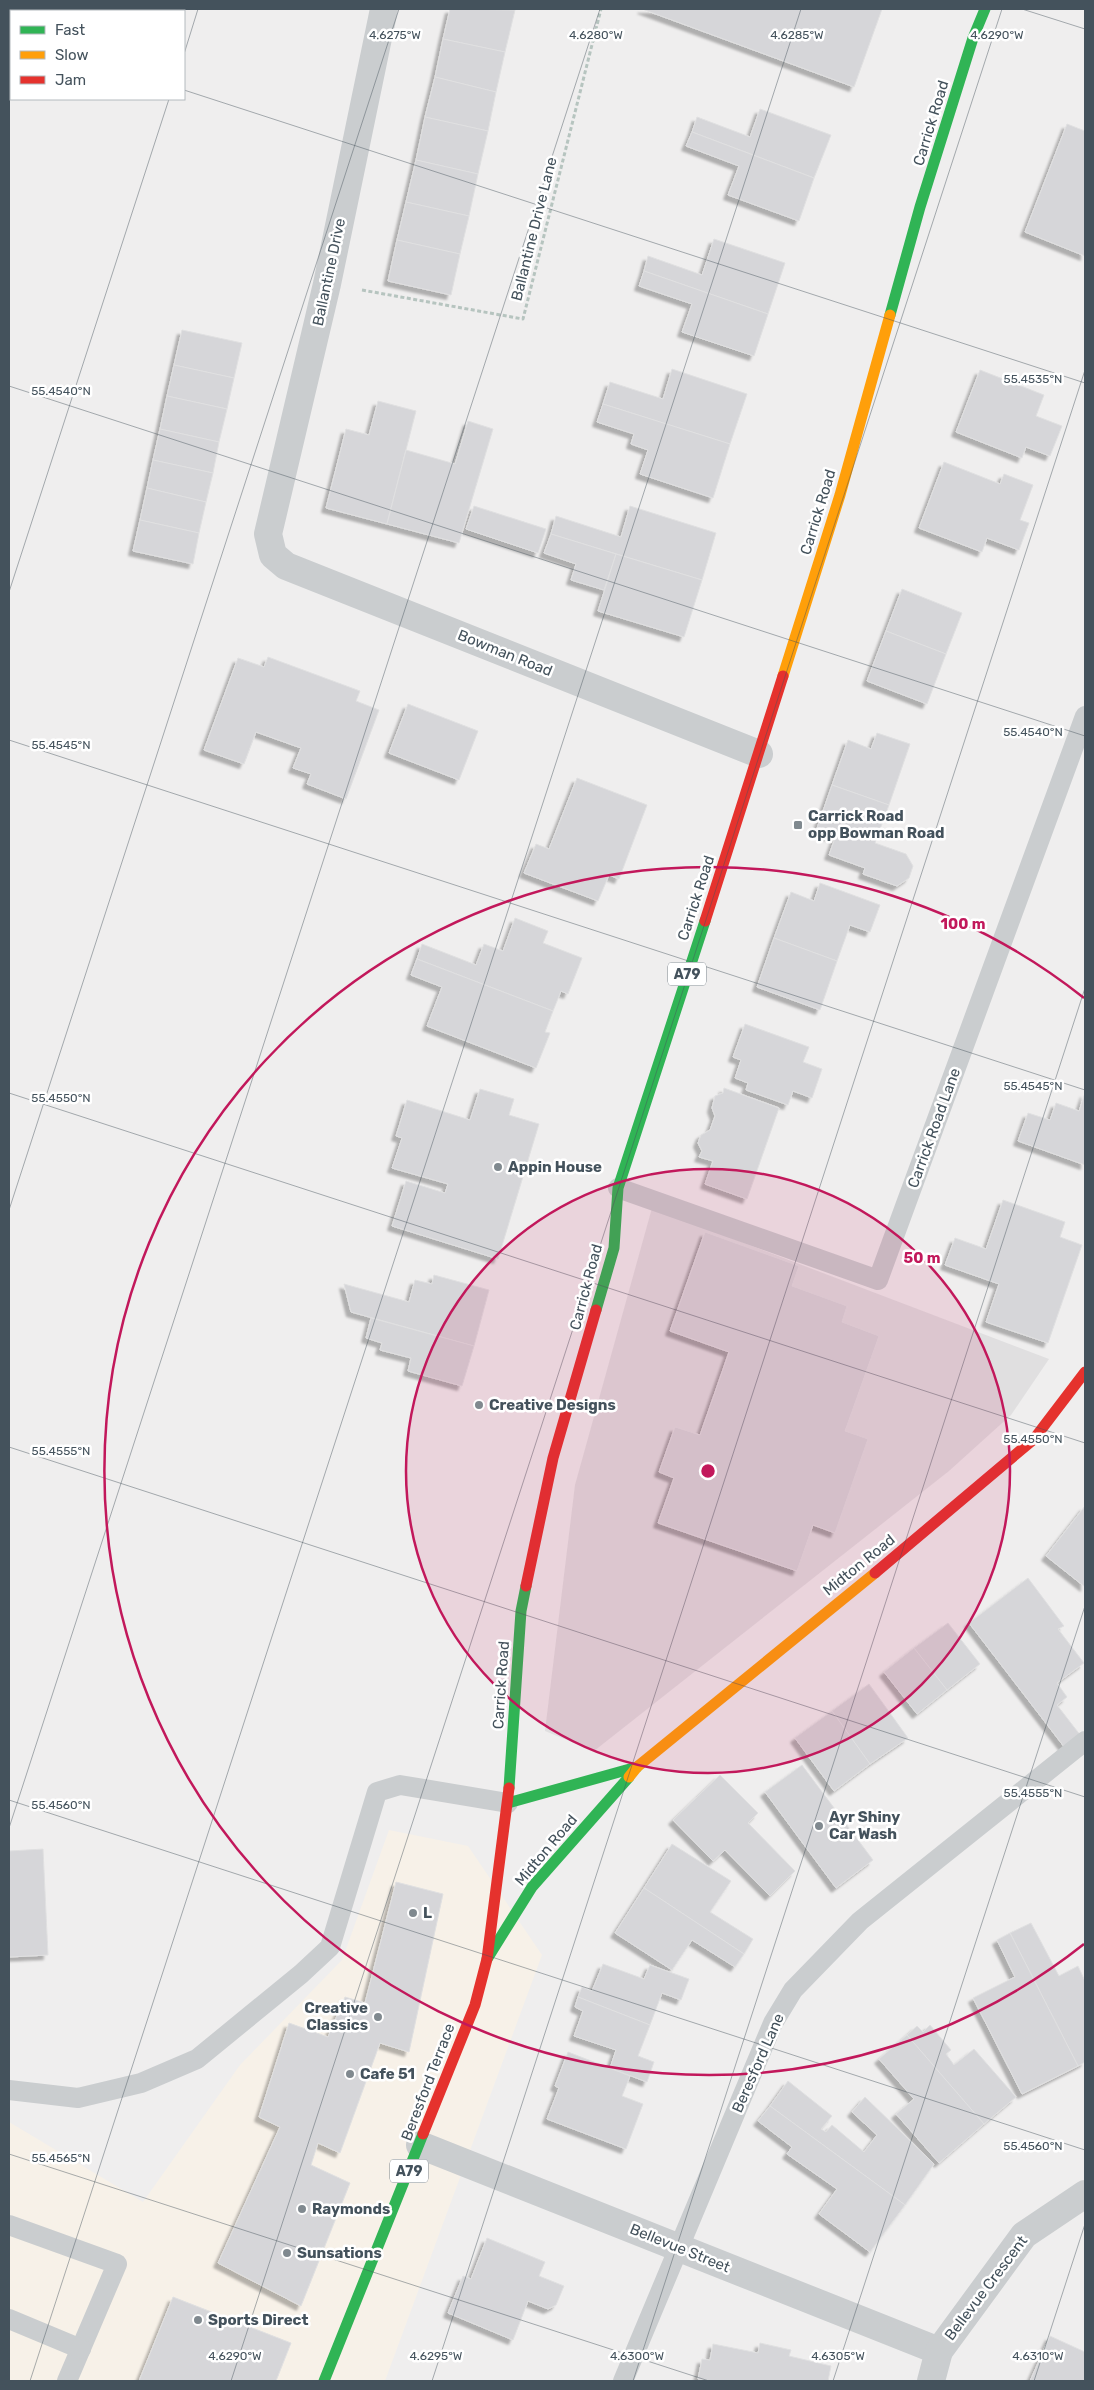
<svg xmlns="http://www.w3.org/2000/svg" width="1094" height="2390" font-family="Rubik,sans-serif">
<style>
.commercial{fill:#f7f1e8}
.education{fill:#e0dfe0}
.building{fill:#d6d6d9;stroke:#e0e0e1;filter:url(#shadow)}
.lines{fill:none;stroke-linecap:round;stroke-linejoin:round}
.path{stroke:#b6c4bf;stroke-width:3;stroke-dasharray:4 2.5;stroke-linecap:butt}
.lane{stroke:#cacdcf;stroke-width:20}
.street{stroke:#cacdcf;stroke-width:28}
.fast{stroke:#30b455;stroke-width:11}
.slow{stroke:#ff9f0a;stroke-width:11}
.jam{stroke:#e5322d;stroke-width:11}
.rail-casing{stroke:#c4c6c9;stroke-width:5.5}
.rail{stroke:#fff;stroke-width:4;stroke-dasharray:11;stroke-linecap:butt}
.ticks{fill:none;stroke:#44525c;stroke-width:1;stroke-opacity:0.45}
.ring{fill:none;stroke:#c2185b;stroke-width:2.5}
.poi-dot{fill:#80898f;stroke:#fff;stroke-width:2}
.labels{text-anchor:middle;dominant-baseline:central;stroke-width:5;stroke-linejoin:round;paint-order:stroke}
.shield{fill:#fff;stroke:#7c868d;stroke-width:1}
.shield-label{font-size:14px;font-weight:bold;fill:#44525c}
.street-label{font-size:15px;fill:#44525c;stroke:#fff}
.poi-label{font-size:15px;font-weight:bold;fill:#44525c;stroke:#fff;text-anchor:start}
.ticks-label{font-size:12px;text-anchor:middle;fill:#44525c;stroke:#fff;stroke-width:5;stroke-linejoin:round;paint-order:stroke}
.centre{fill:#c2185b;stroke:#fff;stroke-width:2.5}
.ring-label{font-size:15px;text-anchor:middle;font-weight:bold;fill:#c2185b;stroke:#fff;stroke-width:5;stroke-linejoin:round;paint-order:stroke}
</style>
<defs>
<filter id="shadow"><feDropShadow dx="-4.5" dy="4.5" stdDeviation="1" flood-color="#0004"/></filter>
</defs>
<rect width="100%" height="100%" fill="#efeeee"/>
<polygon class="commercial" points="389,1830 468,1846 542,1955 385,2381 9,2381 9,2122 143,2202 240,2065 342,1960"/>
<polygon class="education" points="652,1208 1049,1359 1011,1415 949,1471 594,1751 545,1731 575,1485"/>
<g class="building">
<polygon points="450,9 515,10 505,52 443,39"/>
<polygon points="642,9 882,9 854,87"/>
<polygon points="443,39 505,52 496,92 435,77"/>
<polygon points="435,77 496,92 488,131 425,117"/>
<polygon points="760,109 831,135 814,178 692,132 697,117 750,137"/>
<polygon points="425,117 488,131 478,174 416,160"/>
<polygon points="1067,124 1085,131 1085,256 1025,232"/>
<polygon points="692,132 814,178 799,221 728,195 739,166 686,146"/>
<polygon points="416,160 478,174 469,216 406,202"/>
<polygon points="406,202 469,216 460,254 397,240"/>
<polygon points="714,239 785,263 768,314 644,271 648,256 702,275"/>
<polygon points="397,240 460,254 451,295 388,281"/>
<polygon points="644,271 768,314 754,356 682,332 692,304 639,286"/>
<polygon points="182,330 242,343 234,378 174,365"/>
<polygon points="174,365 234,378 227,409 167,396"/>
<polygon points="672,369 747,394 730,444 603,404 610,382 663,399"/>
<polygon points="980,370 1044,395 1036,416 1062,426 1050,456 1026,447 1022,458 956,432"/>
<polygon points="167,396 227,409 219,442 160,429"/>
<polygon points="378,401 416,411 387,524 326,508 346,429 369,435"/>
<polygon points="603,404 730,444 713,498 640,474 648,450 631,444 634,434 597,422"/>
<polygon points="468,421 493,429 459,543 387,524 406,450 455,464"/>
<polygon points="160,429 219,442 213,473 153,460"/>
<polygon points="153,460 213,473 206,502 147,488"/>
<polygon points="944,462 1000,484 1004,474 1033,485 1020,520 1029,523 1019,550 987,538 982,552 919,528"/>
<polygon points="147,488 206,502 199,533 140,520"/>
<polygon points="474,506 546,529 538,553 466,529"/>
<polygon points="630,506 716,533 702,580 551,534 556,516 621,537"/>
<polygon points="140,520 199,533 193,564 133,551"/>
<polygon points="551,534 616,554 604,590 571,580 576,564 544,553"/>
<polygon points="616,554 702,580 684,637 598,611"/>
<polygon points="902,589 962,613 946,654 886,631"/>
<polygon points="886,631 946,654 927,704 867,681"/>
<polygon points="268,657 360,691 356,701 379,710 346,799 307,784 311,774 293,768 301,748 256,732 244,764 204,750 238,658 264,667"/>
<polygon points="408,704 478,731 459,780 389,753"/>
<polygon points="877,733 910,744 889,805 832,785 848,740 871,749"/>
<polygon points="577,778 647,805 619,879 609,875 598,901 524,873 536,844 549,849"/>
<polygon points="832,785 889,805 875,843 906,854 913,866 909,878 897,886 863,874 865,868 829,855 835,838 816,831"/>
<polygon points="820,883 880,905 870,932 850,925 837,961 774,938 791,892 814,901"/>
<polygon points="515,918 548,931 543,943 582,958 568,994 561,991 553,1011 417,959 422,944 476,965 484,944 503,951"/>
<polygon points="774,938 837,961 820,1010 757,987"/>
<polygon points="417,959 553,1011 545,1032 550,1033 536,1068 427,1026 442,987 411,975"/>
<polygon points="745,1024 809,1047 803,1062 822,1069 812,1098 793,1091 788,1105 746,1090 748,1083 735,1078 741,1060 733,1057"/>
<polygon points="724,1088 779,1108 747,1199 705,1184 713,1161 699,1157 702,1151 698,1143 701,1135 710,1130 715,1116 712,1108 715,1096 723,1093"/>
<polygon points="480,1089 514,1099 509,1115 539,1124 498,1259 392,1226 406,1181 445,1193 448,1184 392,1168 402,1138 396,1136 407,1100 470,1120"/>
<polygon points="1085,1093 1085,1165 1018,1141 1028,1113 1050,1120 1056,1103 1079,1111"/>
<polygon points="1003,1200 1065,1222 1060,1237 1082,1245 1048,1343 986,1322 999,1284 945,1265 955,1238 986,1249"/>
<polygon points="705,1232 799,1266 792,1286 847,1306 842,1322 879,1336 845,1431 868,1439 835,1533 813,1525 797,1571 658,1523 674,1478 659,1472 675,1427 700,1435 729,1352 670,1331"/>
<polygon points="434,1275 489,1290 474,1346 351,1312 344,1284 409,1302 415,1280 432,1284"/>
<polygon points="371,1318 474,1346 462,1386 408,1371 411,1358 380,1350 382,1343 366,1338"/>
<polygon points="1085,1506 1085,1587 1046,1556"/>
<polygon points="1028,1578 1064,1626 1058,1629 1084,1663 1057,1683 1067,1697 1057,1705 1081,1736 1065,1748 969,1623"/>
<polygon points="948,1623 980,1664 947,1690 914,1648"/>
<polygon points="914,1648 947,1690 917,1714 884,1672"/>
<polygon points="869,1684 908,1738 870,1764 832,1711"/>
<polygon points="832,1711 870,1764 834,1791 795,1738"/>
<polygon points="802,1765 873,1860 836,1888 765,1792"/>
<polygon points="720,1775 758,1813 748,1823 795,1871 770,1896 725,1850 713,1861 673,1820"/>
<polygon points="672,1844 731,1881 710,1912 753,1939 744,1954 644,1888"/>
<polygon points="43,1849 48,1955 9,1957 9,1851"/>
<polygon points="396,1882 443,1894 409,2052 380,2043 340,2153 318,2143 311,2165 350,2183 301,2306 218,2263 280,2127 259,2117 289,2023 328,2037 345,1997 365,2003"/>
<polygon points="644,1888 744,1954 735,1967 692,1940 672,1970 615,1933"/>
<polygon points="1031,1923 1059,1976 1078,1966 1085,1981 1085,2062 1078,2066 1010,1933"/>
<polygon points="1010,1933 1078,2066 1022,2094 973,1998 1015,1977 997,1940"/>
<polygon points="603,1964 644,1979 650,1965 689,1979 681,2000 662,1993 650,2025 578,1997 582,1987 592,1991"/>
<polygon points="578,1997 650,2025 638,2056 654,2062 647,2082 610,2068 616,2050 574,2036 583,2011 575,2007"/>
<polygon points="930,2025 951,2050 946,2054 954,2065 974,2049 1016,2097 984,2124 907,2035 917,2026 923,2032"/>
<polygon points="907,2035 984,2124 939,2163 896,2114 914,2099 879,2059"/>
<polygon points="568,2052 630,2076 622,2096 643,2104 626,2149 547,2119 559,2088 555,2086"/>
<polygon points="788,2081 832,2116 821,2129 826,2132 832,2125 864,2152 877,2135 852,2112 865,2097 934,2164 905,2205 770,2106"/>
<polygon points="770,2106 905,2205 870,2252 819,2214 837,2189 787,2154 792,2147 758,2121"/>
<polygon points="487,2238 545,2262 539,2276 564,2286 556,2305 548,2309 528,2301 513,2340 448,2313 463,2276 471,2279"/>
<polygon points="173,2297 291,2343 276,2381 139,2381"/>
<polygon points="1050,2336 1085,2352 1085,2381 1030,2381"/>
<polygon points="760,2343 791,2350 789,2356 831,2366 828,2381 709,2381 698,2379 702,2359 710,2360 713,2344 758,2353"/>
</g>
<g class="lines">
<polyline class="path" points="362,290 523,319 601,9"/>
<g class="lane">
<polyline points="618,1188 878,1280 1085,716"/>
<polyline points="9,2090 78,2098 141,2083 197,2059 301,1974 330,1947 377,1792 400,1785 508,1803"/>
<polyline points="9,2225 117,2264 67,2381"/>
<polyline points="9,2319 81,2349"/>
<polyline points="623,2381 773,2023 793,1990 860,1921 1085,1741"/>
</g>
<g class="street">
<polyline points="384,9 327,284 268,534 273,555 286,566 759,754"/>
<polyline points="420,2145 939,2351"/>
<polyline points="931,2381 939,2351 1024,2235 1085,2194"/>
</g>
<g class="fast">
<polyline points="890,315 920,207 973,38 985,9"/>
<polyline points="596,1310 614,1248 618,1188 705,921"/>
<polyline points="509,1788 521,1611 526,1586"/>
<polyline points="508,1803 637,1767"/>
<polyline points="487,1959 532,1887 629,1777"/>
<polyline points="324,2381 423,2134"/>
</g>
<g class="slow">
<polyline points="783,676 840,495 890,315"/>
<polyline points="629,1777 637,1767 875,1573"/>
</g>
<g class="jam">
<polyline points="705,921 783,676"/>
<polyline points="875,1573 1034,1439 1085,1372"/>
<polyline points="526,1586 553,1458 596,1310"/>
<polyline points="423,2134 475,2005 487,1959 509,1788"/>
</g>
<defs>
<g id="rail">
<polyline points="24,11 25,9"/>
<polyline points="9,95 11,81"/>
</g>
</defs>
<use href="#rail" class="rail-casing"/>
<use href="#rail" class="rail"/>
</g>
<path class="ticks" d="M1022,9L1085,29M9,33L11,34M184,54L198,9M184,90L1085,383M9,386L1085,736M9,592L169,99M9,740L1085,1090M9,1093L1085,1443M9,1210L399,9M9,1447L1085,1797M9,1800L1085,2150M9,1828L600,9M9,2154L709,2381M30,2381L801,9M231,2381L1002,9M432,2381L1085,370M633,2381L1085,988M833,2381L1085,1606M1034,2381L1085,2224"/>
<circle cx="708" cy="1471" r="302" fill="#c2185b" fill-opacity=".12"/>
<g class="ring">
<circle cx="708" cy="1471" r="302"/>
<path d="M1084 1944A604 604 0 1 1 1084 998"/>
</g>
<g class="poi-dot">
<rect x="793" y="820" width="10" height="10" rx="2.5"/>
<circle cx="498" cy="1167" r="5"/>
<circle cx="479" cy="1405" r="5"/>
<circle cx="819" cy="1826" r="5"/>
<circle cx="413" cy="1913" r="5"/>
<circle cx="378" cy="2017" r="5"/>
<circle cx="350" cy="2074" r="5"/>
<circle cx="302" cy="2209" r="5"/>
<circle cx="287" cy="2253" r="5"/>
<circle cx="198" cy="2320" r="5"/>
</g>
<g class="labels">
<g class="shield">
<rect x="668" y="962.5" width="38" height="23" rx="4"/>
<rect x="390" y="2159.5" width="38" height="23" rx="4"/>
</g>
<g class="shield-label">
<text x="687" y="974">A79</text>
<text x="409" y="2171">A79</text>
</g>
<g class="street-label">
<text transform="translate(931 123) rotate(-73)">Carrick Road</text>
<text transform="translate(534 229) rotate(-76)">Ballantine Drive Lane</text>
<text transform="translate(329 272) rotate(-78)">Ballantine Drive</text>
<text transform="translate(818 512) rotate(-73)">Carrick Road</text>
<text transform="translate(505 653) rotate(22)">Bowman Road</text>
<text transform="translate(696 898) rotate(-72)">Carrick Road</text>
<text transform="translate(934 1128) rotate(-70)">Carrick Road Lane</text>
<text transform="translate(586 1287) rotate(-75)">Carrick Road</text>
<text transform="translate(859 1565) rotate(-39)">Midton Road</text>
<text transform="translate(501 1685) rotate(-86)">Carrick Road</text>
<text transform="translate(546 1850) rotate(-50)">Midton Road</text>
<text transform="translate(758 2063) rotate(-66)">Beresford Lane</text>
<text transform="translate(428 2082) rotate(-69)">Beresford Terrace</text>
<text transform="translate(680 2248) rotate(22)">Bellevue Street</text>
<text transform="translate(986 2288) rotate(-53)">Bellevue Crescent</text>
</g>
<g class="poi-label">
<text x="808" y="816">Carrick Road<tspan x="808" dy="17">opp Bowman Road</tspan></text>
<text x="508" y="1167">Appin House</text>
<text x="489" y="1405">Creative Designs</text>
<text x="829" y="1817">Ayr Shiny<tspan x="829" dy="17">Car Wash</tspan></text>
<text x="423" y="1913">L</text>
<text x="368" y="2008" text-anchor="end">Creative<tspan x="368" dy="17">Classics</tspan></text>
<text x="360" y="2074">Cafe 51</text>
<text x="312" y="2209">Raymonds</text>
<text x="297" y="2253">Sunsations</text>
<text x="208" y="2320">Sports Direct</text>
</g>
</g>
<g class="ticks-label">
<text x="395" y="39">4.6275°W</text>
<text x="596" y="39">4.6280°W</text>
<text x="797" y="39">4.6285°W</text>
<text x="997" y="39">4.6290°W</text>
<text x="1033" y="383">55.4535°N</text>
<text x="61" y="395">55.4540°N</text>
<text x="1033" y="736">55.4540°N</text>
<text x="61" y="749">55.4545°N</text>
<text x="1033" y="1090">55.4545°N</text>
<text x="61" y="1102">55.4550°N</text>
<text x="1033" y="1443">55.4550°N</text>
<text x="61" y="1455">55.4555°N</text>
<text x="1033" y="1797">55.4555°N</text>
<text x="61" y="1809">55.4560°N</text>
<text x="1033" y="2150">55.4560°N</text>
<text x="61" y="2162">55.4565°N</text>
<text x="235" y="2360">4.6290°W</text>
<text x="436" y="2360">4.6295°W</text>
<text x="637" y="2360">4.6300°W</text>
<text x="838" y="2360">4.6305°W</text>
<text x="1038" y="2360">4.6310°W</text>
</g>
<circle cx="708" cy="1471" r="8" class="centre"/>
<g class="ring-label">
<text x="963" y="929">100 m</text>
<text x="922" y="1263">50 m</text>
</g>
<rect width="1094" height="2390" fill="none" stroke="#44525c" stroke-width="20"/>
<rect x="10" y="10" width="175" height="90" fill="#ffffff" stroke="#b4babe"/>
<rect x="20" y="26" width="25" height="8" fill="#30b455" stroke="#b4babe"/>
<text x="55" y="35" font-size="15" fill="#44525c">Fast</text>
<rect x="20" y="51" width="25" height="8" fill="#ff9f0a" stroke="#b4babe"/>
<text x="55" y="60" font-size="15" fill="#44525c">Slow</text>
<rect x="20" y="76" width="25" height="8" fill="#e5322d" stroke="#b4babe"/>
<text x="55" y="85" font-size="15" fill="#44525c">Jam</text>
</svg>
